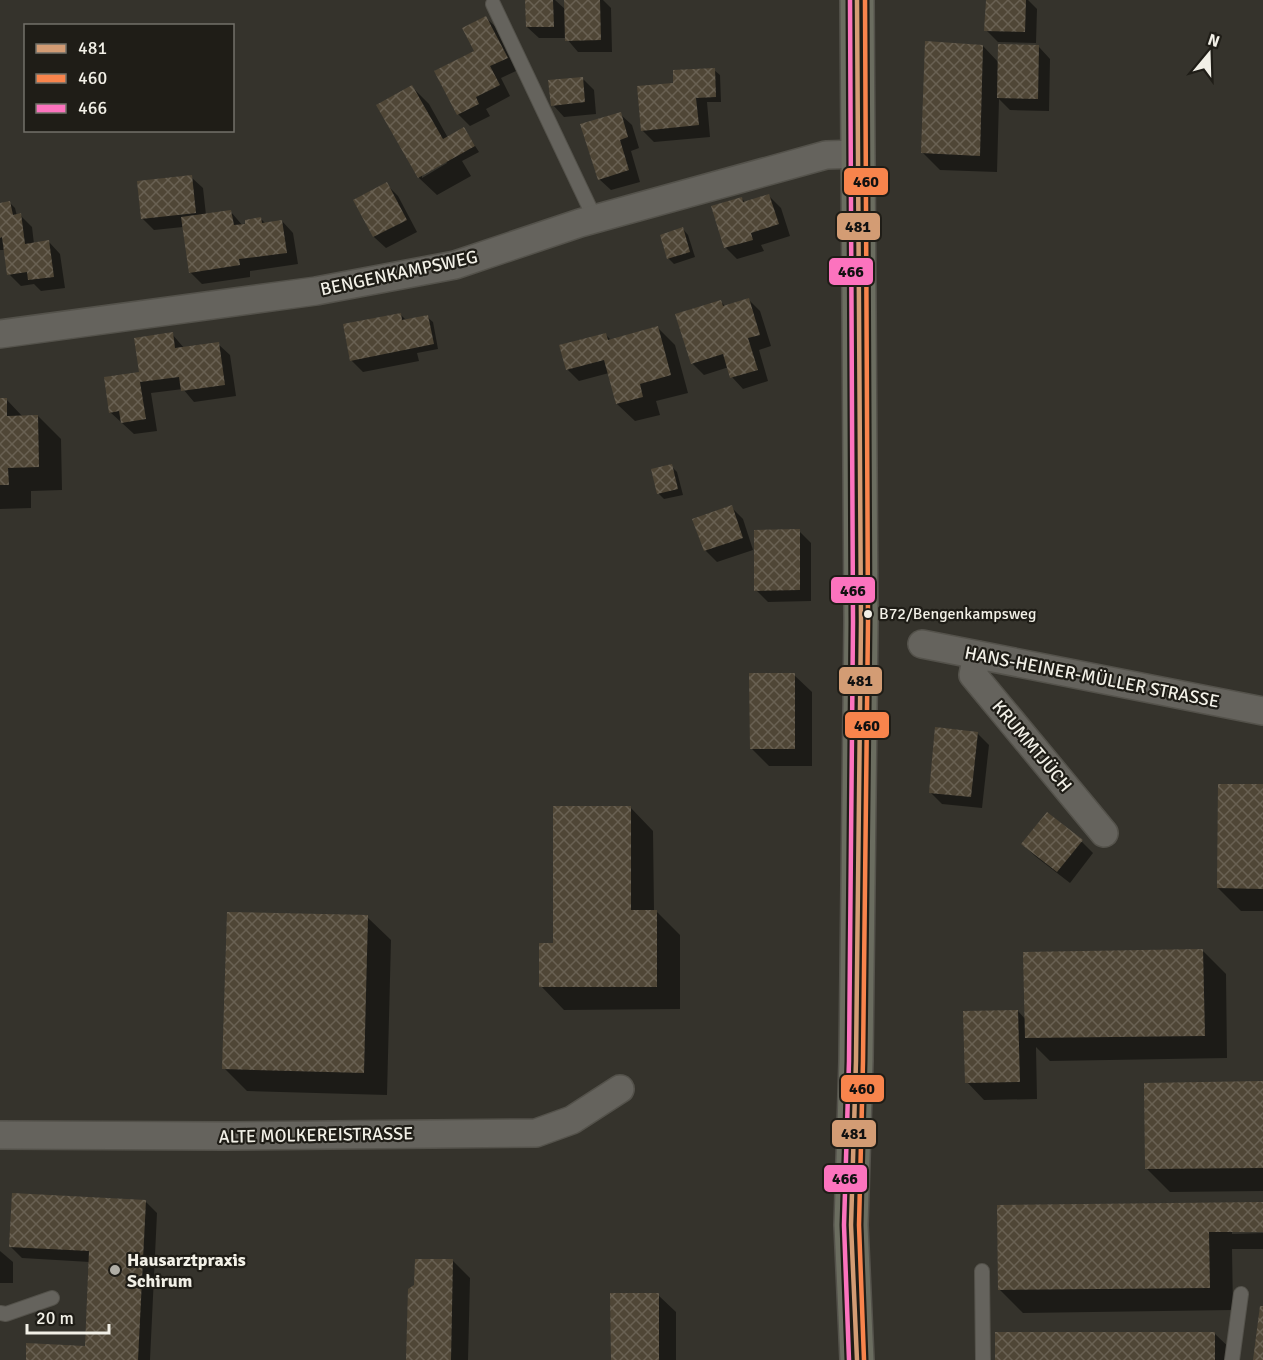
<svg xmlns="http://www.w3.org/2000/svg" width="1263" height="1360" font-family="Signika,sans-serif">
<style>
.shadow{fill:#0007;fill-rule:evenodd}
.building{fill:url(#building-cross-hatch)}
.lines{fill:none;stroke-linecap:round;stroke-linejoin:round}
.service-casing{stroke:#54524b;stroke-width:16}
.minor-casing{stroke:#54524b;stroke-width:30}
.primary-casing{stroke:#54524b;stroke-width:36}
.service{stroke:#65635d;stroke-width:14}
.minor{stroke:#65635d;stroke-width:27}
.primary{stroke:#6b6d60;stroke-width:33}
.bus-1-casing{stroke:#1f1d17;stroke-width:9}
.bus-2-casing{stroke:#1f1d17;stroke-width:9}
.bus-3-casing{stroke:#1f1d17;stroke-width:9}
.bus-1{stroke:#d39c74;stroke-width:4.5}
.bus-2{stroke:#f8844c;stroke-width:4.5}
.bus-3{stroke:#fc73be;stroke-width:4.5}
.bus-dot{fill:#f2f0e7;stroke:#1f1d17;stroke-width:2}
.poi-dot{fill:#b0aea6;stroke:#1f1d17;stroke-width:2}
.labels{text-anchor:middle;dominant-baseline:central;stroke-width:4.5;stroke-linejoin:round;paint-order:stroke}
.bus-label{font-size:16px;fill:#f2f0e7;stroke:#1f1d17;text-anchor:start}
.street-label{font-size:18px;fill:#f2f0e7;stroke:#1f1d17}
.poi-label{font-size:18px;font-weight:bold;fill:#f2f0e7;stroke:#1f1d17;text-anchor:start}
.line-badge{stroke:#1f1d17;stroke-width:2}
.pale-badge-label{font-size:16px;text-anchor:middle;font-weight:bold;fill:#111}
</style>
<defs>
<pattern id="building-cross-hatch" width="8" height="8" patternUnits="userSpaceOnUse" patternTransform="scale(1.5)"><rect width="8" height="8" fill="#4f4636"/><path d="M0 0l8 8M0 8l8-8" fill="none" stroke="#696153"/></pattern>
</defs>
<rect width="100%" height="100%" fill="#35332c"/>
<g class="shadow">
<polygon points="526,0 555,0 566,10 565,0 603,0 611,8 612,52 578,52 566,38 539,38 527,27"/>
<polygon points="987,0 1028,0 1037,9 1036,43 998,42 986,30"/>
<polygon points="486,18 498,29 518,70 501,78 510,96 486,109 490,116 470,126 458,114"/>
<polygon points="983,46 999,63 1039,47 1050,59 1049,111 1010,110 999,99 997,172 940,170 923,153"/>
<polygon points="714,70 720,75 721,102 707,102 710,137 654,142 642,130 677,84"/>
<polygon points="582,78 594,90 596,114 564,117 553,105"/>
<path d="M412,87L429,104L448,138L464,129L479,152L462,161L471,176L437,195L419,178L378,106ZM446,161L447,163L422,178V174Z"/>
<polygon points="620,114 632,125 639,148 631,151 640,182 611,190 599,179"/>
<polygon points="191,177 203,188 206,215 231,212 243,226 260,218 266,224 282,221 293,233 298,264 250,271 250,277 202,284 190,272 183,227 154,230 142,218"/>
<polygon points="386,184 398,196 417,232 386,248 374,237 355,201"/>
<polygon points="769,196 781,208 790,236 761,245 764,251 737,259 726,248 713,207 741,198 746,203"/>
<polygon points="10,203 15,208 17,216 20,215 32,227 34,244 49,242 60,254 65,288 41,291 34,284 21,286 9,274 5,250 0,250 0,204"/>
<polygon points="683,229 688,235 695,257 674,264 668,258"/>
<polygon points="749,300 760,311 771,346 759,350 768,381 743,389 732,377 729,367 704,375 692,363 721,302 726,307"/>
<polygon points="400,314 407,321 427,317 433,322 438,349 417,353 419,361 363,372 351,360"/>
<polygon points="658,328 675,345 688,393 656,401 660,415 635,421 617,404 609,373 579,381 567,369 605,334 611,340"/>
<polygon points="172,334 184,348 218,344 230,355 236,396 194,402 183,389 151,393 157,431 134,434 110,412"/>
<polygon points="6,399 23,417 38,416 61,439 62,490 31,491 31,508 0,509 0,400"/>
<polygon points="671,466 677,472 683,495 664,499 659,494 653,471"/>
<polygon points="731,507 743,519 753,550 717,562 705,550"/>
<polygon points="799,531 811,543 811,601 768,602 756,590"/>
<polygon points="794,675 812,692 812,766 769,766 751,748"/>
<polygon points="977,733 989,745 982,808 942,804 930,792"/>
<polygon points="1263,786 1263,911 1241,911 1218,888"/>
<polygon points="630,807 653,831 654,911 656,911 680,935 680,1009 564,1010 541,986 555,944"/>
<polygon points="1082,842 1093,853 1070,883 1035,856 1023,844"/>
<polygon points="367,917 391,940 387,1095 247,1091 224,1068"/>
<polygon points="1202,950 1226,974 1227,1058 1050,1061 1036,1047 1037,1099 984,1100 967,1082 1018,1011 1026,1020"/>
<polygon points="1263,1082 1263,1191 1170,1192 1147,1169"/>
<polygon points="145,1201 157,1213 150,1360 27,1360 86,1348 90,1262 22,1258 10,1246"/>
<polygon points="1263,1203 1263,1230 1232,1231 1232,1234 1263,1233 1263,1249 1232,1249 1233,1310 1023,1313 999,1289"/>
<polygon points="0,1251 13,1262 13,1283 0,1283"/>
<polygon points="453,1261 470,1278 468,1360 407,1360"/>
<polygon points="658,1295 676,1312 676,1360 612,1360"/>
<polygon points="1214,1333 1238,1356 1238,1360 997,1360"/>
</g>
<g class="building">
<polygon points="525,0 553,0 554,27 526,27"/>
<polygon points="564,0 600,0 601,40 565,41"/>
<polygon points="986,0 1026,0 1025,32 984,31"/>
<polygon points="486,16 508,58 490,66 500,85 476,97 479,104 457,115 434,71 474,51 462,28"/>
<polygon points="925,41 983,45 980,156 921,153"/>
<polygon points="998,44 1039,45 1038,99 997,98"/>
<polygon points="715,68 716,97 696,98 699,125 641,131 637,86 673,83 673,70"/>
<polygon points="583,77 585,102 551,106 548,80"/>
<polygon points="412,85 443,139 464,127 475,146 418,178 376,105"/>
<polygon points="621,112 628,137 620,140 629,170 598,180 580,124"/>
<polygon points="192,175 196,213 141,219 137,181"/>
<polygon points="387,182 407,220 373,237 353,200"/>
<polygon points="769,194 779,224 751,233 753,240 724,248 711,206 742,197 743,202"/>
<polygon points="10,201 13,215 21,213 25,244 49,240 54,277 28,280 27,272 7,275 2,237 0,238 0,203"/>
<polygon points="231,210 234,225 245,224 245,220 261,217 262,223 282,220 287,253 239,259 240,265 189,273 181,217"/>
<polygon points="683,227 690,252 667,259 660,235"/>
<polygon points="749,298 760,335 748,338 758,370 730,378 723,354 691,364 675,314 721,300 723,306"/>
<polygon points="401,313 402,320 428,315 434,344 350,361 343,324"/>
<polygon points="658,326 671,375 640,384 643,397 616,404 604,360 566,370 559,345 606,333 608,340"/>
<polygon points="173,332 175,348 219,342 225,385 181,391 179,377 140,382 146,419 121,423 119,411 109,413 104,377 139,372 134,338"/>
<polygon points="0,398 7,398 7,416 38,415 39,467 8,468 9,485 0,485"/>
<polygon points="672,464 678,489 657,494 651,469"/>
<polygon points="732,505 743,538 704,551 692,519"/>
<polygon points="800,529 800,590 754,591 754,530"/>
<polygon points="749,673 795,673 795,749 750,749"/>
<polygon points="935,727 978,732 971,797 929,793"/>
<polygon points="1218,784 1263,784 1263,889 1217,888"/>
<polygon points="553,806 631,806 631,910 657,910 657,987 539,987 539,943 553,943"/>
<polygon points="1047,812 1083,840 1057,872 1021,844"/>
<polygon points="227,912 368,915 364,1073 222,1069"/>
<polygon points="1203,949 1205,1036 1025,1038 1023,952"/>
<polygon points="1018,1010 1020,1082 965,1083 963,1011"/>
<polygon points="1263,1081 1263,1168 1145,1169 1144,1083"/>
<polygon points="12,1193 146,1200 138,1360 26,1360 26,1343 85,1346 89,1251 9,1247"/>
<polygon points="1263,1202 1263,1232 1209,1232 1210,1288 998,1290 997,1205"/>
<polygon points="415,1259 453,1259 451,1360 406,1360 408,1289 414,1285"/>
<polygon points="610,1293 659,1293 659,1360 611,1360"/>
<polygon points="1260,1306 1263,1306 1263,1360 1253,1360"/>
<rect x="995" y="1332" width="220" height="28"/>
</g>
<g class="lines">
<defs>
<g id="service">
<polyline points="493,4 595,219"/>
<polyline points="982,1271 983,1360"/>
<polyline points="0,1313 6,1314 52,1298"/>
<polyline points="1232,1360 1241,1294"/>
</g>
<g id="minor">
<polyline points="0,334 316,291 455,265 580,223 826,155 858,154"/>
<polyline points="922,644 1263,711"/>
<polyline points="977,655 973,675 1104,833"/>
<polyline points="0,1135 225,1136 536,1133 572,1120 620,1089"/>
</g>
<polyline id="primary" points="857,1360 851,1225 856,1061 861,622 857,0"/>
</defs>
<use href="#service" class="service-casing"/>
<use href="#minor" class="minor-casing"/>
<use href="#primary" class="primary-casing"/>
<use href="#service" class="service"/>
<use href="#minor" class="minor"/>
<use href="#primary" class="primary"/>
<defs>
<polyline id="bus-1" points="857,0 861,622 856,1061 851,1225 857,1360"/>
<polyline id="bus-2" points="864,1360 859,1225 863,1061 868,622 865,0"/>
<polyline id="bus-3" points="849,1360 844,1225 849,1061 853,622 850,0"/>
</defs>
<use href="#bus-1" class="bus-1-casing"/>
<use href="#bus-2" class="bus-2-casing"/>
<use href="#bus-3" class="bus-3-casing"/>
<use href="#bus-1" class="bus-1"/>
<use href="#bus-2" class="bus-2"/>
<use href="#bus-3" class="bus-3"/>
</g>
<circle class="bus-dot" cx="868" cy="614" r="5"/>
<circle class="poi-dot" cx="115" cy="1270" r="6"/>
<g class="labels">
<g class="bus-label">
<text x="879" y="614">B72/Bengenkampsweg</text>
</g>
<g class="street-label">
<text transform="translate(399 273) rotate(-12)">BENGENKAMPSWEG</text>
<text transform="translate(1092 677) rotate(11)">HANS-HEINER-MÜLLER STRASSE</text>
<text transform="translate(1032 746) rotate(50)">KRUMMTJÜCH</text>
<text transform="translate(316 1135) rotate(-1)">ALTE MOLKEREISTRASSE</text>
</g>
<g class="poi-label">
<text x="127" y="1260">Hausarztpraxis<tspan x="127" dy="21">Schirum</tspan></text>
</g>
</g>
<g class="line-badge">
<rect x="843" y="167" width="46" height="29" rx="6" fill="#f8844c"/>
<rect x="836" y="212" width="45" height="29" rx="6" fill="#d39c74"/>
<rect x="828" y="257" width="46" height="29" rx="6" fill="#fc73be"/>
<rect x="830" y="576" width="46" height="28" rx="6" fill="#fc73be"/>
<rect x="838" y="666" width="45" height="29" rx="6" fill="#d39c74"/>
<rect x="844" y="711" width="46" height="28" rx="6" fill="#f8844c"/>
<rect x="840" y="1074" width="45" height="29" rx="6" fill="#f8844c"/>
<rect x="831" y="1119" width="46" height="29" rx="6" fill="#d39c74"/>
<rect x="823" y="1164" width="45" height="29" rx="6" fill="#fc73be"/>
</g>
<g class="pale-badge-label">
<text x="866" y="187">460</text>
<text x="858" y="232">481</text>
<text x="851" y="277">466</text>
<text x="853" y="596">466</text>
<text x="860" y="686">481</text>
<text x="867" y="731">460</text>
<text x="862" y="1094">460</text>
<text x="854" y="1139">481</text>
<text x="845" y="1184">466</text>
</g>
<rect x="24" y="24" width="210" height="108" fill="#1f1d17" stroke="#73716a" stroke-width="1.5"/>
<rect x="36" y="44" width="30" height="9" fill="#d39c74" stroke="#73716a" stroke-width="1.5"/>
<text x="78" y="54" font-size="18" fill="#f2f0e7">481</text>
<rect x="36" y="74" width="30" height="9" fill="#f8844c" stroke="#73716a" stroke-width="1.5"/>
<text x="78" y="84" font-size="18" fill="#f2f0e7">460</text>
<rect x="36" y="104" width="30" height="9" fill="#fc73be" stroke="#73716a" stroke-width="1.5"/>
<text x="78" y="114" font-size="18" fill="#f2f0e7">466</text>
<g transform="translate(1209 54) rotate(19)" stroke="#1f1d17" stroke-width="4.5" paint-order="stroke">
<path d="M0-4.5L10 22L0 15L-10 22Z" fill="#f2f0e7"/>
<text y="-9" font-size="16" font-weight="bold" text-anchor="middle" fill="#f2f0e7">N</text>
</g>
<path d="M27 1324v9h82v-9" fill="none" stroke="#f2f0e7" stroke-width="3"/>
<text x="36" y="1324" font-size="18" fill="#f2f0e7" stroke="#1f1d17" stroke-width="4.5" paint-order="stroke">20 m</text>
</svg>
